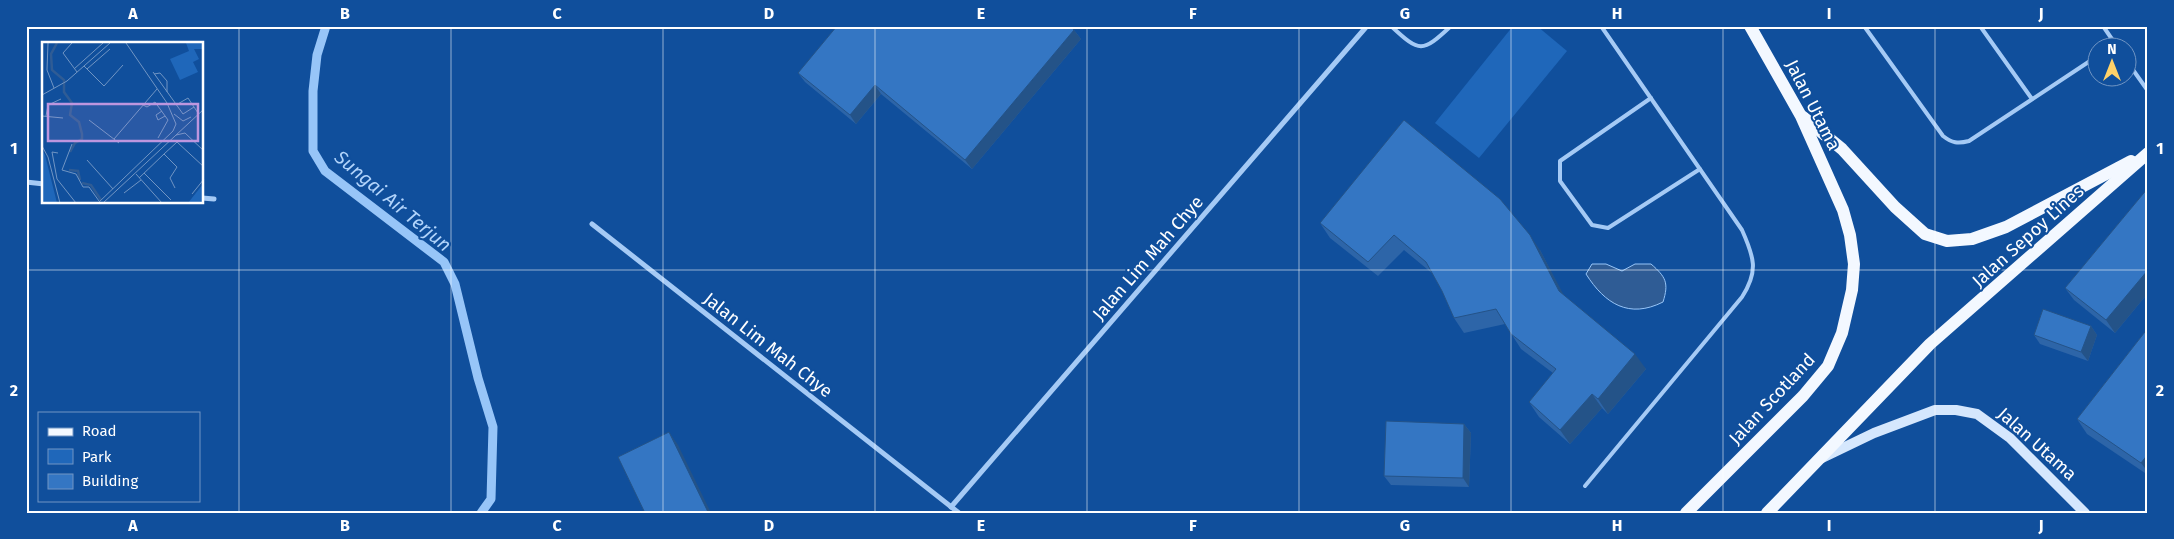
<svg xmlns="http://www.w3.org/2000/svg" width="2174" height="539" font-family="'Fira Sans',sans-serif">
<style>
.green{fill:#1f67ba}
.water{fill:#2f5c95;stroke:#97c5f8}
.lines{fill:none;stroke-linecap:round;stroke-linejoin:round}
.stream{stroke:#97c5f8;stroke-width:9}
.lane{stroke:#a5caf5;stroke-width:4}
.street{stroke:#a5caf5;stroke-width:5}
.secondary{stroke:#d5e7fd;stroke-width:10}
.primary{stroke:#f3f8ff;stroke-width:12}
.wall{fill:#2d65a8}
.shaded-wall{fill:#245388}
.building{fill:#3476c3;stroke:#245388}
.grid{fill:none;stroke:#fff;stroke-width:1;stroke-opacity:0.55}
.labels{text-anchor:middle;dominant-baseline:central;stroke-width:4;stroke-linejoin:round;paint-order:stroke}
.street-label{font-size:18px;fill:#fff;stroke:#104f9c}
.water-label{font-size:19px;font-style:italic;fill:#b2d4fb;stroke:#104f9c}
.inset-river{fill:none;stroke:#2f5c95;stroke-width:2.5}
.inset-road{fill:none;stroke:#7095c4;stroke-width:1}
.view{fill:#bd96df;fill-opacity:0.15;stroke:#bd96df;stroke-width:2.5}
.inset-edge{fill:none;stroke:#fff;stroke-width:2.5}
.neatline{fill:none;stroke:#fff;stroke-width:2}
.grid-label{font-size:16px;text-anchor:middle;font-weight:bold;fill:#fff}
</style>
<rect width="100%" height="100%" fill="#104f9c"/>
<polygon class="green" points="1513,26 1537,26 1567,51 1479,158 1435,123"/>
<path class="water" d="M1592,264H1606L1622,271L1635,264H1651C1666,277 1669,283 1663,302C1629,319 1605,304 1586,274Z"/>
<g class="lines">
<polyline class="stream" points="326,26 317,55 313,91 313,151 325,171 444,262 455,284 478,378 493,427 491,499 481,513"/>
<g class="lane">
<path d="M1391,26C1420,53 1422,53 1451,26"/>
<path d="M1864,26L1943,136C1952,143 1958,144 1969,141L2096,57"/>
<polyline points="1980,26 2032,99"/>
<polyline points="2103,26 2118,48"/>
<polyline points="2126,60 2148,91"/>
<polyline points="1651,98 1560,161 1560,181 1592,225 1608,228 1700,169"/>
<path d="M1585,486L1742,297C1759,271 1754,257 1742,230L1601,26"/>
</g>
<g class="street">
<polyline points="26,182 44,184"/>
<polyline points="202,198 214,199"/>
<polyline points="592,224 959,513"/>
<polyline points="951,507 1367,26"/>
</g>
<polyline class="secondary" points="1822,458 1874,433 1935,410 1956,410 1977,414 2010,438 2085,513"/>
<g class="primary">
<polyline points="1803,117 1842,149 1895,207 1925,234 1947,241 1972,239 2006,227 2131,161"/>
<polyline points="1686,513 1803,396 1828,366 1842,333 1852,290 1854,264 1850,235 1843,210 1801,116 1750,26"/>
<polyline points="1767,513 1930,344 2148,153"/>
</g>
</g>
<g class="wall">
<polygon points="1074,30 1081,39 972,169 881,94 856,124 805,82 798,73"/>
<polygon points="2148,188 2148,293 2115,333 2074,300 2065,288"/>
<polygon points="1320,223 1540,250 1563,295 1646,369 1608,414 1602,408 1570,444 1539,417 1529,402 1553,373 1521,349 1505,324 1464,333 1454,318 1442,291 1433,274 1404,250 1378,276 1330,238"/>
<polygon points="2091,326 2097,335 2088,361 2040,344 2034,335"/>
<polygon points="2148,328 2148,475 2087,434 2077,419"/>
<polygon points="1464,424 1471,433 1469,487 1391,485 1384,476"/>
</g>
<g class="shaded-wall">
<polygon points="1074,30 1081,39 972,169 965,160"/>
<polygon points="875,85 881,94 856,124 850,115"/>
<polygon points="1530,235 1540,250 1569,305 1559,291"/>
<polygon points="2148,270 2148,293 2115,333 2106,320"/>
<polygon points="2091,326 2097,335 2088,361 2081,352"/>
<polygon points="1635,354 1646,369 1608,414 1598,399"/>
<polygon points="1592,394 1602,408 1570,444 1560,430"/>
<polygon points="1464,424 1471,433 1469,487 1463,478"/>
<polygon points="669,432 678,445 711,513 708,512"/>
<polygon points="2148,454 2148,472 2141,463"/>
</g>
<g class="building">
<polygon points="837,26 1070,26 1074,30 965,160 875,85 850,115 798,73"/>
<polygon points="1404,120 1500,199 1530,235 1559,291 1635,354 1598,399 1592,394 1560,430 1529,402 1556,369 1511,334 1496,309 1454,318 1442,291 1426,262 1394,235 1368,262 1320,223"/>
<polygon points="2148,188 2148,270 2106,320 2065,288"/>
<polygon points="2043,309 2091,326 2081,352 2034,335"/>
<polygon points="2148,328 2148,454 2141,463 2077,419"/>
<polygon points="1386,421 1464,424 1463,478 1384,476"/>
<polygon points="669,432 708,512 645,513 618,457"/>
</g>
<path class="grid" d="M239,26V513M451,26V513M663,26V513M875,26V513M1087,26V513M1299,26V513M1511,26V513M1723,26V513M1935,26V513M26,270H2148"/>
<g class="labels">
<g class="street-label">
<text transform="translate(1813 105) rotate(63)">Jalan Utama</text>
<text transform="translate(2028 236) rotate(-42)">Jalan Sepoy Lines</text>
<text transform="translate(1148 258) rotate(-49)">Jalan Lim Mah Chye</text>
<text transform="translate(768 345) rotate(38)">Jalan Lim Mah Chye</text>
<text transform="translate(1772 399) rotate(-47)">Jalan Scotland</text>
<text transform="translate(2037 444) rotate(42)">Jalan Utama</text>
</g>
<g class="water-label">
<text transform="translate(393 201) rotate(40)">Sungai Air Terjun</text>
</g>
</g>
<g transform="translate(42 42)">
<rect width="161" height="161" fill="#104f9c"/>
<path d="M144,1H161V12L160,7H152L157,17L151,20L156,30L138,38L128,17L147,9ZM0,108L3,113L15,161H0ZM161,142V161H146Z" fill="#1f67ba"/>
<path class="inset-river" d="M15,1L9,12L10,28L22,38V50L30,61L28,73L37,80L40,92V97L33,101L28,110M27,128L36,129L38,138M40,141L49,143L59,158"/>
<path class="inset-road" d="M6,1L5,28L12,46M30,1L21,11L35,30M42,24L62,44L81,23M32,27L61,1M45,27L68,7M111,30L141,72L152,65M112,32L118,31L125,39V50M0,53L25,39L68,1M101,63L105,65L113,60L126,78L116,96M134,63L146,56L156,71M120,69L114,73L116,78L123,74M132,72L141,79L149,75M0,74L21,76M4,74L6,63L19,57M47,78L77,101M134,93L143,91L162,109M72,97L115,47M30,102L20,128L34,132L41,145H47L57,159M0,104L6,115L18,161M16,111L10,110L15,137L34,161M45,118L71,147M102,131L129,158M94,132L120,161M97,136L122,112M133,146L128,136L135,125L122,112L135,100L162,125M82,151L99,138M150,152L162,137M56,161L131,89L134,82L125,61L84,1M61,161L162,67"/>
<path class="view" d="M6,62H156V99H6Z"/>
<rect width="161" height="161" class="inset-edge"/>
</g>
<rect width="2174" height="539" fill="none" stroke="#104f9c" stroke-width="55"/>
<rect x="38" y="412" width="162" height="90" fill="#104f9c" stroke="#7095c4"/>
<rect x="48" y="428" width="25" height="8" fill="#f3f8ff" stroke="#7095c4"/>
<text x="82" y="436" font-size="15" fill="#ffffff">Road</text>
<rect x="48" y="449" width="25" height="15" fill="#1f67ba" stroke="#7095c4"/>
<text x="82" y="462" font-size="15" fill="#ffffff">Park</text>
<rect x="48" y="474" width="25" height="15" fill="#3476c3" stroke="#7095c4"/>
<text x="82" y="486" font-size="15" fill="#ffffff">Building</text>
<g transform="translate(2112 62)"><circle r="24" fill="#104f9c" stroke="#7095c4"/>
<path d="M0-4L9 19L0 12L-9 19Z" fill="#ffd269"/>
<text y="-8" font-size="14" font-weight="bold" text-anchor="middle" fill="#ffffff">N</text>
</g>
<rect x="28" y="28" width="2118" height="484" class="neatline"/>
<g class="grid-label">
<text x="133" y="19">A</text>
<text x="345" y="19">B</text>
<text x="557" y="19">C</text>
<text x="769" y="19">D</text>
<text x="981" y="19">E</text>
<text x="1193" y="19">F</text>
<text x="1405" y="19">G</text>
<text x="1617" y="19">H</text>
<text x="1829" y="19">I</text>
<text x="2041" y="19">J</text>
<text x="14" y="154">1</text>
<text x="2160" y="154">1</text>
<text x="14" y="396">2</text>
<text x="2160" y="396">2</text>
<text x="133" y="531">A</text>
<text x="345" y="531">B</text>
<text x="557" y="531">C</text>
<text x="769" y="531">D</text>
<text x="981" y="531">E</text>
<text x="1193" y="531">F</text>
<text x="1405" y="531">G</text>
<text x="1617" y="531">H</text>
<text x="1829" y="531">I</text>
<text x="2041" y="531">J</text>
</g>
</svg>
